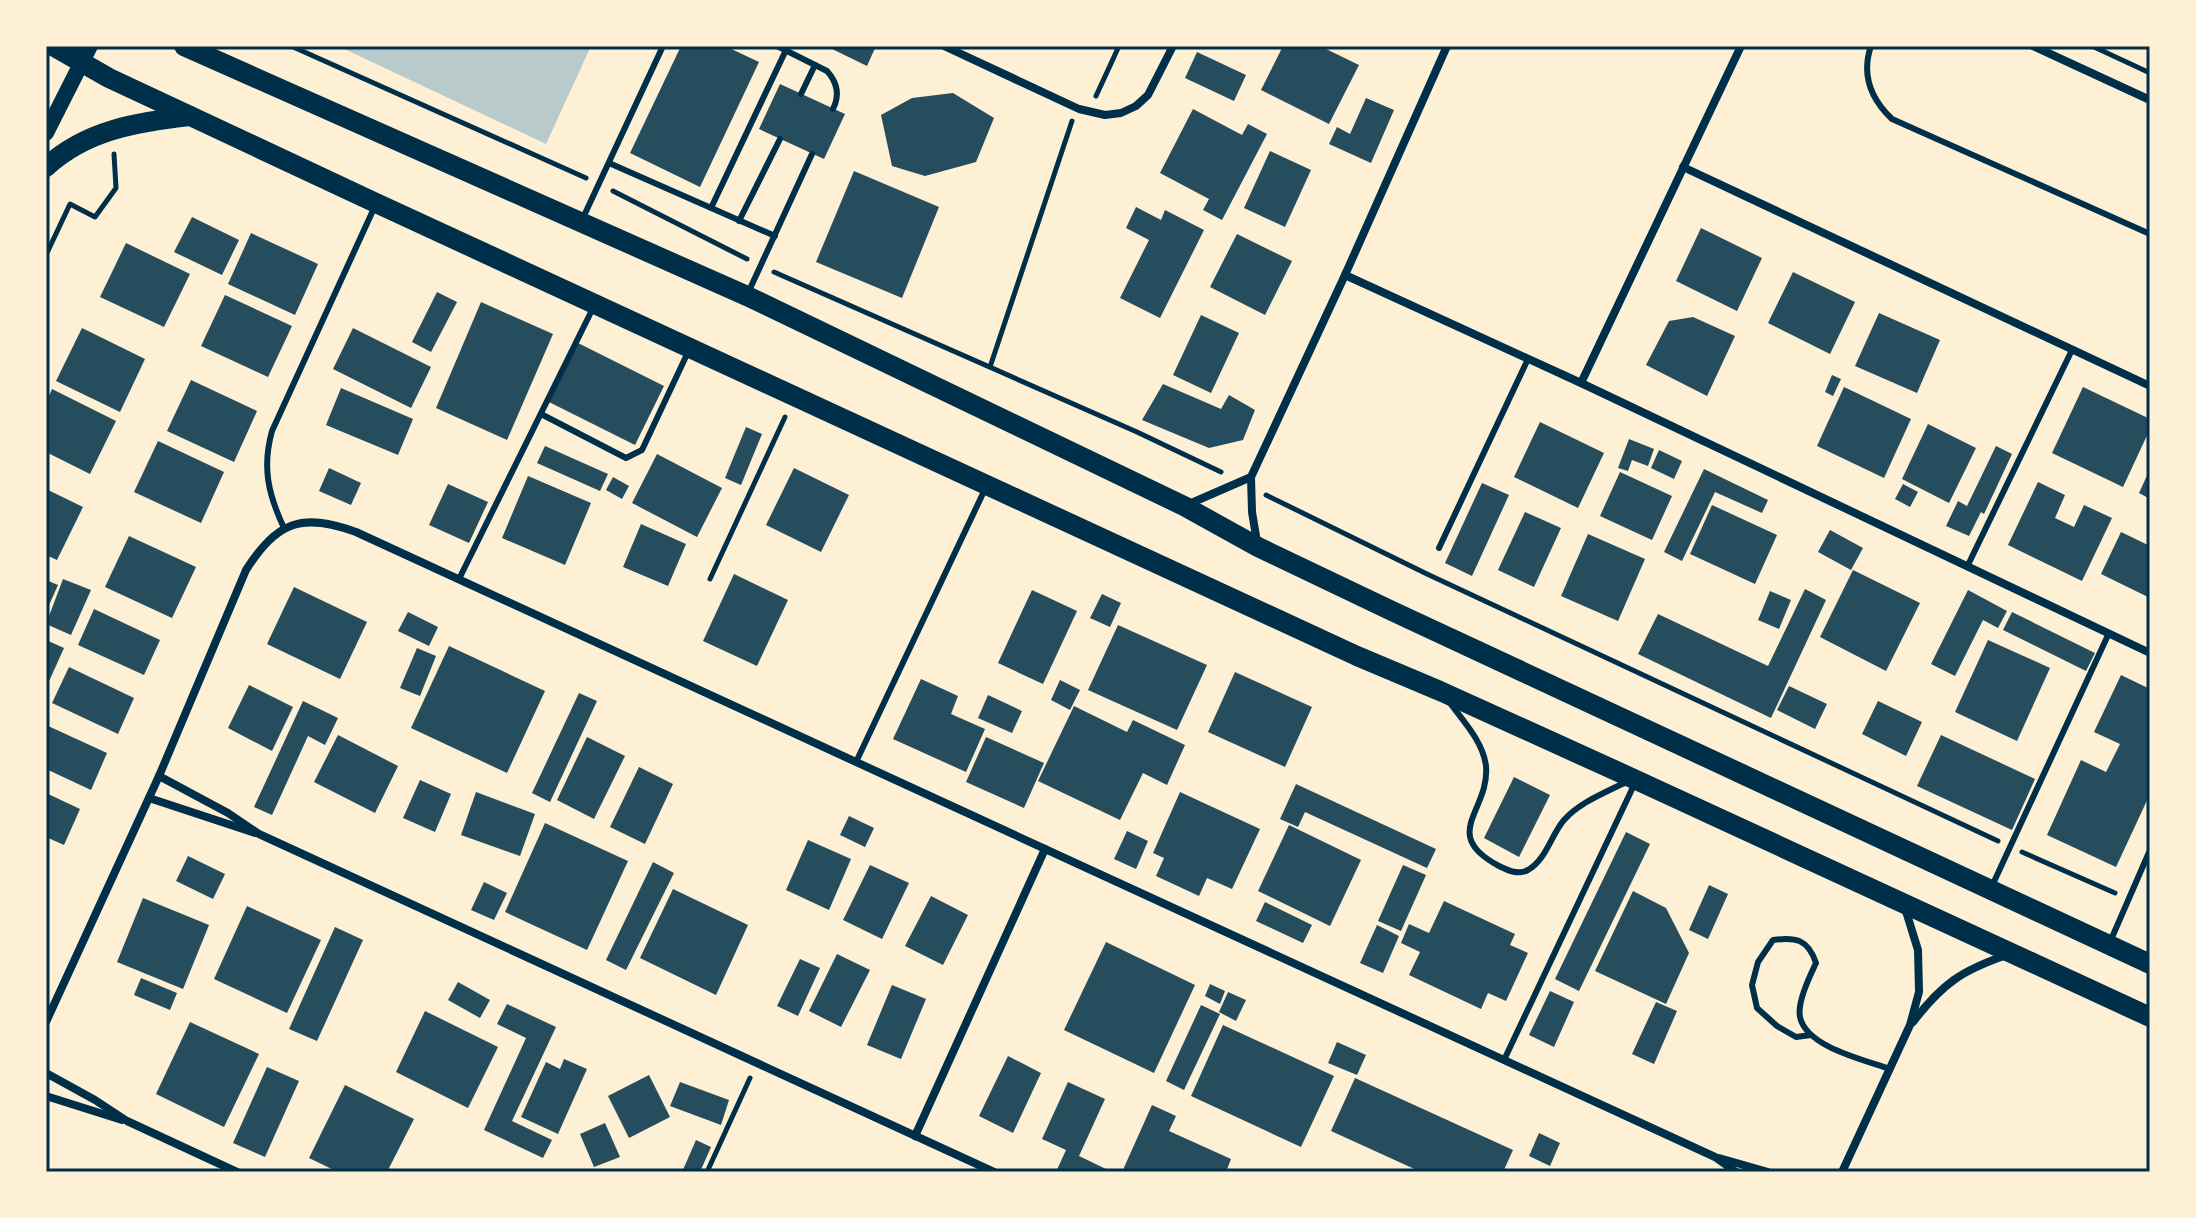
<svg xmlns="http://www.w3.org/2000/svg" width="2196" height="1218" font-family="Helvetica,sans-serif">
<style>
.green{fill:#b9caca}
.building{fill:#264d5e}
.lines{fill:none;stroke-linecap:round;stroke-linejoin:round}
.path{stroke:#003049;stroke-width:5}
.service{stroke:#003049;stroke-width:6}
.minor{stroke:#003049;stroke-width:8}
.secondary{stroke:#003049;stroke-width:16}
.primary{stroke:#003049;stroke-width:20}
.neatline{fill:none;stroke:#003049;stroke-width:3}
</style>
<rect width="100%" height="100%" fill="#fdf0d5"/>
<polygon class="green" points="338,46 591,46 546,144"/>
<g class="building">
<polygon points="681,46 725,46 759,62 700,187 630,153"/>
<polygon points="826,46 876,46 867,66"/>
<polygon points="1283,46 1320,46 1359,65 1329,124 1261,90"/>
<polygon points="1197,52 1246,75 1234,101 1185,78"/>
<polygon points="780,84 845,114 824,159 759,129"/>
<polygon points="953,93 994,118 976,162 925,176 892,166 881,115 912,98"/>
<polygon points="1366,98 1394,110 1371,163 1329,144 1337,127 1350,134"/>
<polygon points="1193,109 1242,135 1248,124 1267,134 1222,220 1203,210 1209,199 1160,173"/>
<polygon points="1270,151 1311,170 1285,227 1244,208"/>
<polygon points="854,171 939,207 902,298 816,262"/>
<polygon points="1136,207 1161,220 1165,210 1204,230 1160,318 1120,298 1149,240 1126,228"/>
<polygon points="192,217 239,240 222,275 174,252"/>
<polygon points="1701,228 1762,258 1737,311 1676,281"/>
<polygon points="251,233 318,264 295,315 228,284"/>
<polygon points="1237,234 1292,261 1265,315 1210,287"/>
<polygon points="126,243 190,274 164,327 100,297"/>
<polygon points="1793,272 1855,302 1830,354 1768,323"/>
<polygon points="437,292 457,302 431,352 412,342"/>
<polygon points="225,295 292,326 268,377 201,346"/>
<polygon points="481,302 553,334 507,440 436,408"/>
<polygon points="1879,313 1940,340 1917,393 1855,366"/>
<polygon points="1201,315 1239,333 1211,393 1173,375"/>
<polygon points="1693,317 1735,336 1707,396 1646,365 1669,321"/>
<polygon points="82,328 145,359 120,412 56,381"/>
<polygon points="353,328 431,367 411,408 333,369"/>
<polygon points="578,343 664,386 635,445 549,402"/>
<polygon points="1832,375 1841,379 1833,396 1825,392"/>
<polygon points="191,380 257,411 234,462 167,431"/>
<polygon points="1163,384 1221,409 1229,395 1255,410 1243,440 1209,448 1142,420"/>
<polygon points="1844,387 1911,419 1884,478 1817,446"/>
<polygon points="2083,387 2150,419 2150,429 2123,487 2052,453"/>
<polygon points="341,388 413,419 398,455 326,425"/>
<polygon points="52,389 116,421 90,474 46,452 46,403"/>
<polygon points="1540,422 1604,453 1578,508 1514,477"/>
<polygon points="1928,424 1976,448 1949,503 1902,479"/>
<polygon points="746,427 762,434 741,485 725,478"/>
<polygon points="1629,439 1654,449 1648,466 1632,460 1628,471 1618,468"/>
<polygon points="158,441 224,472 201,523 134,492"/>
<polygon points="545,446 608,474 600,491 537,463"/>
<polygon points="1996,446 2012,454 1984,514 1981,512 1969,536 1946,526 1958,501 1967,506"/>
<polygon points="1659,450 1682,461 1674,479 1651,468"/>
<polygon points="657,454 722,488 697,537 632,503"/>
<polygon points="329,468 361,483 351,505 319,491"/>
<polygon points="794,468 849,495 821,552 766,525"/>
<polygon points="1704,469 1768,500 1762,513 1715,492 1682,561 1664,552"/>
<polygon points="2150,469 2150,499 2139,493"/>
<polygon points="1620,472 1672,496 1652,540 1600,516"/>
<polygon points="528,476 591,503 565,565 502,538"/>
<polygon points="613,477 629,486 622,499 606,490"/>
<polygon points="2038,482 2065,495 2055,518 2074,527 2084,505 2112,518 2082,581 2008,545"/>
<polygon points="1482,483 1509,495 1472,576 1445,563"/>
<polygon points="448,484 488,502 469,543 429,525"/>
<polygon points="1903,484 1918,492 1910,507 1895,499"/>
<polygon points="46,489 83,507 57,560 46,555"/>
<polygon points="1712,505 1777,535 1755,584 1690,554"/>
<polygon points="1525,512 1561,528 1534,587 1498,570"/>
<polygon points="641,524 686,544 668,586 623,567"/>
<polygon points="1830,530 1863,548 1851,570 1818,552"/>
<polygon points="2121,532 2150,546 2150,598 2101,574"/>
<polygon points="1588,534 1645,559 1618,621 1561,596"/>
<polygon points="129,536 196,567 172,618 105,587"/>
<polygon points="1853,570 1920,603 1886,671 1820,637"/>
<polygon points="734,574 788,600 757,666 703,641"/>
<polygon points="63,579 91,590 71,635 46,624"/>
<polygon points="46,580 58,585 46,612"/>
<polygon points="294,587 367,622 340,679 267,644"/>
<polygon points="1805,589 1826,600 1771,718 1638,654 1658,614 1768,666"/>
<polygon points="1032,590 1077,611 1043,684 998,663"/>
<polygon points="1968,590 2007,611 1998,628 1983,620 1955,676 1931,664"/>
<polygon points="1770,591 1791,600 1779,629 1758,620"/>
<polygon points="1102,594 1121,603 1110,627 1090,618"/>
<polygon points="94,609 160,640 144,675 78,645"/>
<polygon points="408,612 438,627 429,646 398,631"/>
<polygon points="2012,612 2095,653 2086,671 2003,630"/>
<polygon points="1118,625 1207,665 1177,730 1088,690"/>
<polygon points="46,640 64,648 46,688"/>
<polygon points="1988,640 2050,668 2017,741 1955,712"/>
<polygon points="449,646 545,691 507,773 411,728"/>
<polygon points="417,648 436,656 420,696 400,688"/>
<polygon points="69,667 134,698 118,734 52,703"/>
<polygon points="1235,672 1312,707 1285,767 1208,732"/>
<polygon points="2121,675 2150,689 2150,794 2116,867 2047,835 2081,760 2106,772 2120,744 2094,732"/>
<polygon points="921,679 958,696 951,714 985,729 966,772 893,739"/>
<polygon points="1060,680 1080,690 1070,710 1051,700"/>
<polygon points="249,685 293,707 272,751 228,728"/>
<polygon points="1789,686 1827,704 1815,729 1777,710"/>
<polygon points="579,693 597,701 550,802 532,793"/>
<polygon points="988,695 1022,711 1012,733 978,718"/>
<polygon points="303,701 338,718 325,745 308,736 272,815 254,807"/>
<polygon points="1878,701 1922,722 1906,756 1862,734"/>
<polygon points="1074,706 1127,732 1133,720 1185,745 1167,785 1143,773 1120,820 1038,781"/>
<polygon points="46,725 107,753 91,790 46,769"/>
<polygon points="338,735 398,766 375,813 314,782"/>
<polygon points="1941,735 2035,779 2012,830 1917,786"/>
<polygon points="587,737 625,756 594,819 557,800"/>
<polygon points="986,737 1044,763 1024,808 966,782"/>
<polygon points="639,767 673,784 645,844 610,827"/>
<polygon points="1514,777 1550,795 1519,857 1484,838"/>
<polygon points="420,780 451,794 435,832 403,818"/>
<polygon points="1296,784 1436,849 1427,868 1305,812 1298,827 1280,819"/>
<polygon points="476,792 535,814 520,856 461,835"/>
<polygon points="1180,792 1260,829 1232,889 1207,878 1199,896 1156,876 1164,858 1153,853"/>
<polygon points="46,793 80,809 64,845 46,837"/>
<polygon points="849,816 874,828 865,847 840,835"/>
<polygon points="545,823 628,861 587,950 505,912"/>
<polygon points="1289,825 1361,860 1330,926 1258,891"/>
<polygon points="1127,831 1148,841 1136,869 1114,859"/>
<polygon points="1626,832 1650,844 1579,991 1555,979"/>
<polygon points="808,840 851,859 829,910 786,890"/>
<polygon points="188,856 225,874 213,899 176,881"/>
<polygon points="653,862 674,873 626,970 606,960"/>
<polygon points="870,865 909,883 882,939 843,920"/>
<polygon points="1403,865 1426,875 1401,931 1378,921"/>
<polygon points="484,882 507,893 494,920 471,910"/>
<polygon points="1709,885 1728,894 1708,939 1689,930"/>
<polygon points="673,889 748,925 716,995 640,958"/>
<polygon points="1633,891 1666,908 1689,953 1666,1004 1595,971"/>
<polygon points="931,896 968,915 943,965 905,946"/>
<polygon points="143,898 209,925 183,989 117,962"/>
<polygon points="1444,901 1515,934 1510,945 1528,953 1506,1001 1488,993 1481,1009 1409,975 1420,952 1401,943 1409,924 1429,933"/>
<polygon points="1265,902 1312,925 1303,943 1256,921"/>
<polygon points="247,906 321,940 287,1013 214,979"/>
<polygon points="1377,925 1399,936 1383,973 1360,963"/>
<polygon points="335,927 363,940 317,1041 289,1029"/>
<polygon points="1106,942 1195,985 1154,1073 1064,1030"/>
<polygon points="837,954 870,970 841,1027 809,1011"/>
<polygon points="800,959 820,968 798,1016 777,1006"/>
<polygon points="141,978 177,993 170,1010 134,995"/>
<polygon points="458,982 490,1000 480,1018 448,1000"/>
<polygon points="1210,984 1225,991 1220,1004 1205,996"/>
<polygon points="892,985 926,999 901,1059 867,1045"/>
<polygon points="1550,991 1574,1002 1554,1047 1529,1035"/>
<polygon points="1228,992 1246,1000 1236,1021 1219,1012"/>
<polygon points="1656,1002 1677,1011 1654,1064 1632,1054"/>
<polygon points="507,1004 556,1027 512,1121 552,1140 543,1158 484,1130 526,1038 497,1024"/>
<polygon points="1201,1005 1220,1014 1184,1090 1166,1081"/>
<polygon points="425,1011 498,1047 468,1108 396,1072"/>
<polygon points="190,1022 259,1054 224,1127 156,1094"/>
<polygon points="1223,1025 1334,1076 1301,1147 1191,1096"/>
<polygon points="1337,1042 1366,1055 1357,1075 1328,1063"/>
<polygon points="1008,1056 1041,1073 1013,1133 979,1116"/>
<polygon points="564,1059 587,1069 558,1134 521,1117 546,1062 560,1069"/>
<polygon points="267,1067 299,1081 265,1157 233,1143"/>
<polygon points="649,1075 670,1117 629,1138 608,1096"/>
<polygon points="1355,1078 1513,1150 1503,1172 1421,1172 1331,1131"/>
<polygon points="680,1082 729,1100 721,1125 670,1106"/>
<polygon points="1068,1082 1105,1099 1079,1156 1106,1169 1104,1172 1056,1172 1066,1150 1042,1139"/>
<polygon points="345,1085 414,1119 387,1172 338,1172 309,1158"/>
<polygon points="1152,1105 1176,1116 1169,1131 1231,1159 1226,1172 1122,1172"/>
<polygon points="605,1123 620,1157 594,1167 580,1134"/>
<polygon points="1539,1133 1560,1143 1550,1166 1529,1156"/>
<polygon points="696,1140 711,1147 700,1172 682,1172"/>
</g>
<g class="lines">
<g class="path">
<polyline points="291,46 586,178"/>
<polyline points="2092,46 2150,73"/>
<polyline points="1096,96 1119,46"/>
<polyline points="613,191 747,259"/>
<polyline points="46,255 70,204 95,217 116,188 114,154"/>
<polyline points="774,272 1137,432 1221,472"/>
<polyline points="990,367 1072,121"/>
<polyline points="1266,495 1427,574 1998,841"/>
<polyline points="710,579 785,417"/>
<polyline points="2022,852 2115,893"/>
<polyline points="707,1172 750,1078"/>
</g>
<g class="service">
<path d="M777,46L827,71C837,82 840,95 833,109"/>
<path d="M1871,46C1861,75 1871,99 1892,119L2150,234"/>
<polyline points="801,94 815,65"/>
<polyline points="609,163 775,236"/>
<polyline points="711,208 786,50"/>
<polyline points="582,220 663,46"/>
<polyline points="739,221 780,139"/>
<polyline points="748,293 812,154"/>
<polyline points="541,414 626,458 642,450 689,350"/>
<path d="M284,528C268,494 262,467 272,431L375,206"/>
<polyline points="1439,548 1528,359"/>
<polyline points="1967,567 2072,350"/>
<polyline points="459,579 594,306"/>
<path d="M1450,703C1464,722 1483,742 1486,766C1490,811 1439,834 1499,866C1509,871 1518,875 1528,870C1546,860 1551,835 1564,820C1580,802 1605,793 1626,782"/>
<polyline points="856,762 986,487"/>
<polyline points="1992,886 2109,633"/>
<polyline points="2110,942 2150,850"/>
<path d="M1811,1035L1796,1037L1777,1026L1757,1008L1752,985L1758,962L1773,940C1796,937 1808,939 1816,963C1810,976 1797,1002 1800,1017C1806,1047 1865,1060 1890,1069"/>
<polyline points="1504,1060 1634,785"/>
</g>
<g class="minor">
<polyline points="944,46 1079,109 1105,115 1121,113 1136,106 1148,95 1173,46"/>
<polyline points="2033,46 2150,100"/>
<polyline points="1683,167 2150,386"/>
<polyline points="1345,275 1581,383 2150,653"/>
<polyline points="1581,383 1741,46"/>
<polyline points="1189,504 1251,477"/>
<polyline points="1257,542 1252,512 1251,477 1345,275 1447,46"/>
<polyline points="159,776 228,813 259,834 994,1172"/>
<polyline points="149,798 255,833"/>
<path d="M46,1022L159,776L246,570C277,522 301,512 356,532L1715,1157L1736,1172"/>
<path d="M1913,1022C1942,984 1962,970 2007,955"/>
<polyline points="46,1073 95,1100 127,1121 237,1172"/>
<polyline points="46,1096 122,1120"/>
<polyline points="915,1136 1045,849"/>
<polyline points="1719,1158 1768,1172"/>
<polyline points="1842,1172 1910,1025 1919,992 1918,950 1905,908"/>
</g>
<polyline class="secondary" points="46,133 90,46"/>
<g class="primary">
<polyline points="53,46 109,78 376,203 1357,656 1440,691 1634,779 2150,1017"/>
<polyline points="184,46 747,296 1184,506 1258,547 1392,611 2150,964"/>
<path d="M46,167C88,129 136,123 190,116"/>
</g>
</g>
<rect width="2196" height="1218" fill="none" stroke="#fdf0d5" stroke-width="96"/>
<rect x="48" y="48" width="2100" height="1122" class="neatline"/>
</svg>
